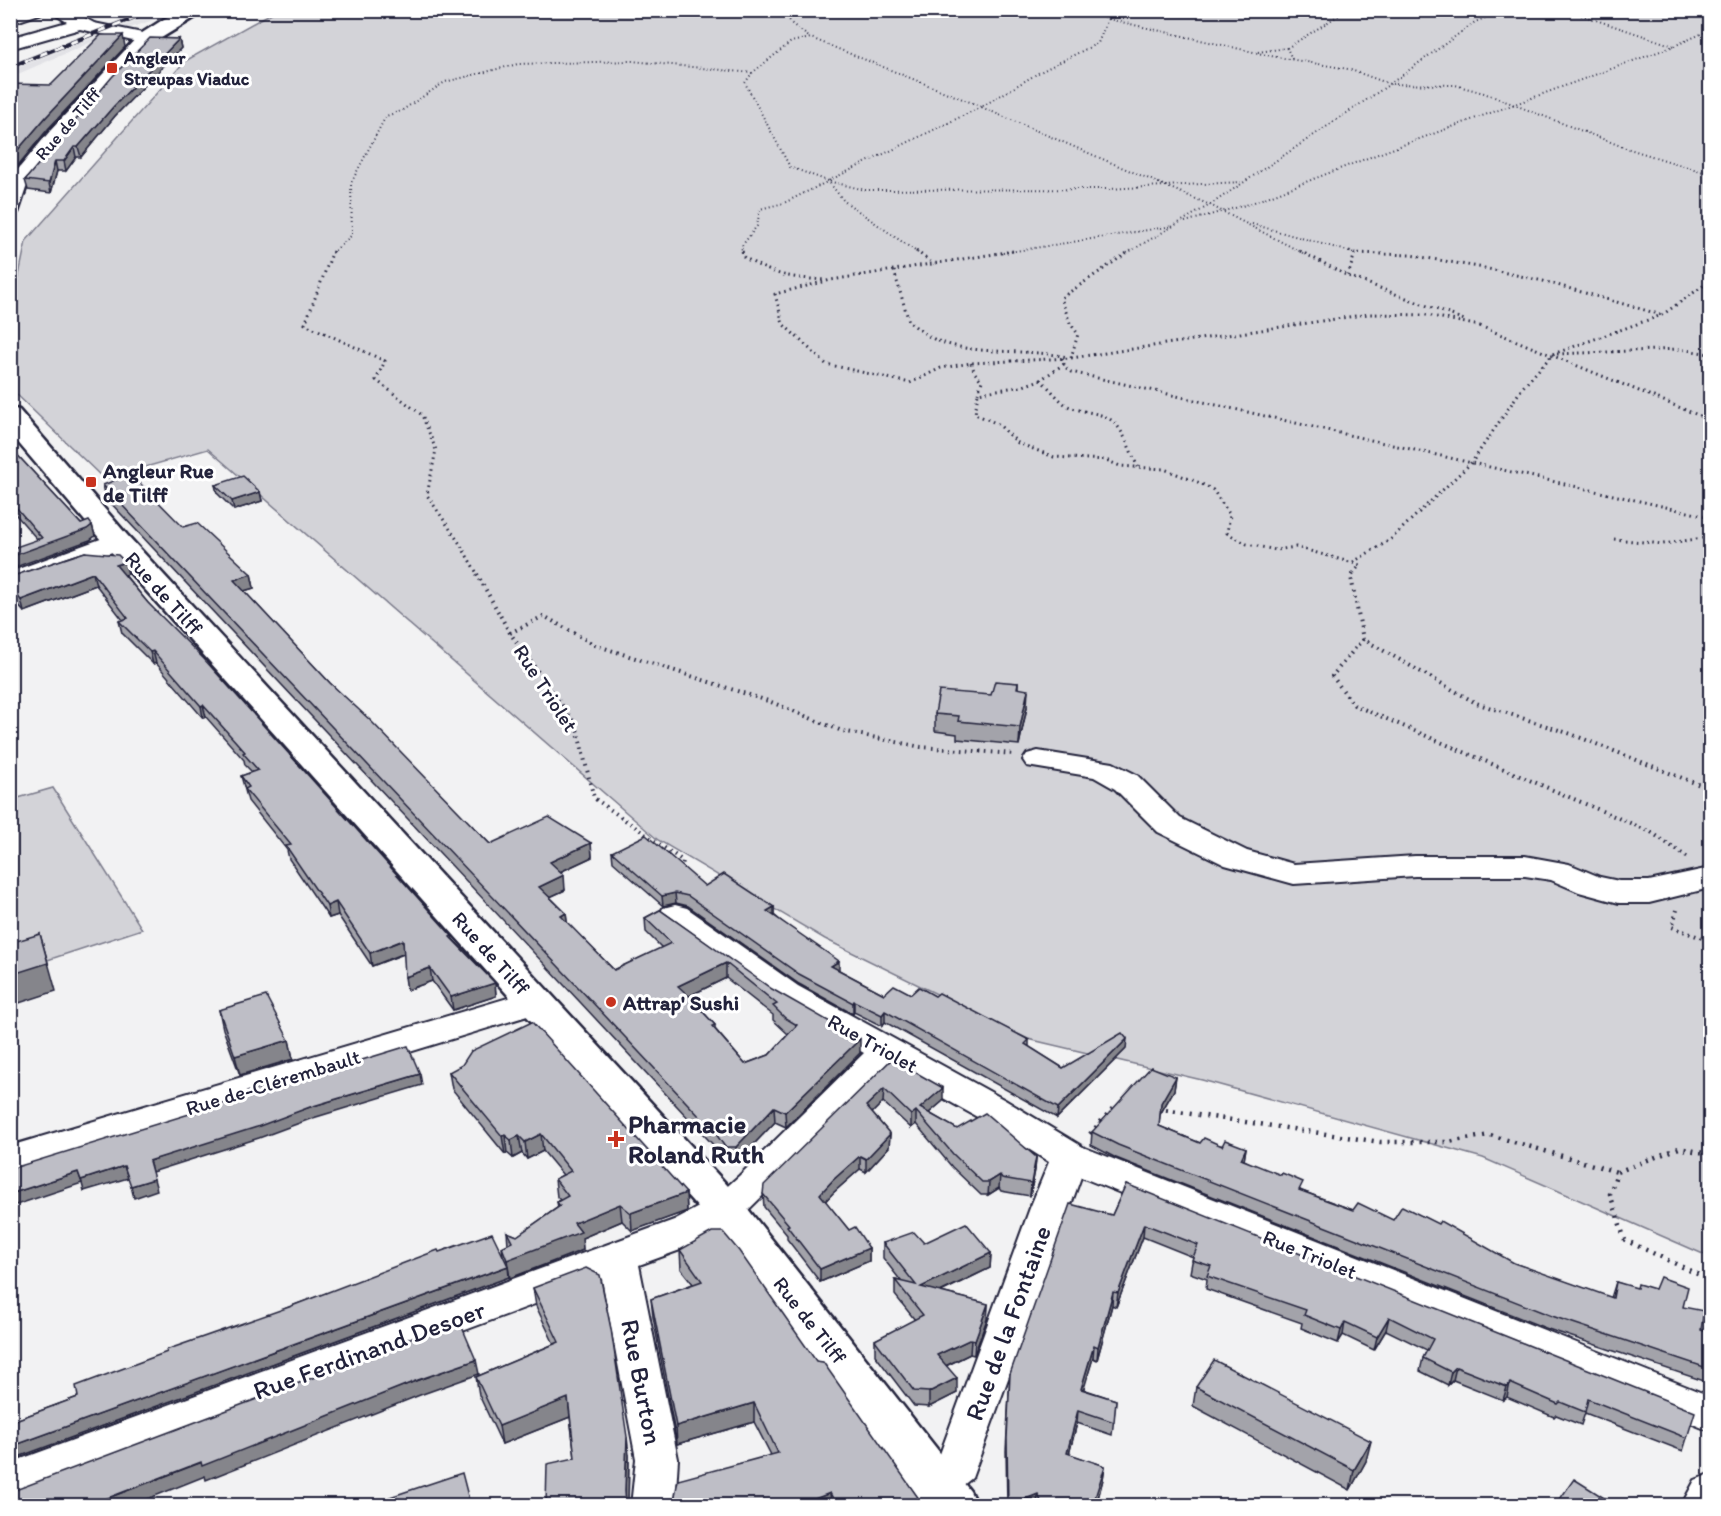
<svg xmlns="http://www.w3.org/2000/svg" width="1721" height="1516" font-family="Itim,sans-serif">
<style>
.built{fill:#e2e2e6}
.green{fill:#d3d3d8;stroke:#7a7a8a;stroke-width:1.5}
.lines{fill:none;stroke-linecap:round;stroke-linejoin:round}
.minor-casing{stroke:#22223b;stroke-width:4}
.major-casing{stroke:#22223b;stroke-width:5}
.path-far3{stroke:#22223b;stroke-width:2;stroke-dasharray:1 3;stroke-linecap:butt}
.path-far2{stroke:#22223b;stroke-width:3;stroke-dasharray:1.5 4;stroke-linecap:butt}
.path-far1{stroke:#22223b;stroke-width:4;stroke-dasharray:1.5 4.5;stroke-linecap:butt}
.path{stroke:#22223b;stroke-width:4.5;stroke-dasharray:2 6;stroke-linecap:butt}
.minor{fill:#fff;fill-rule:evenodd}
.major{fill:#fff;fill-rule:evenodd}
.rail-casing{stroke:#22223b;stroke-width:4.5}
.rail{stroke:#fff;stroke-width:3;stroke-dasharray:8;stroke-linecap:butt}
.wall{fill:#a3a3aa;stroke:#22223b;stroke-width:1.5;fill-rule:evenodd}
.shaded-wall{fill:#85858b;stroke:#22223b;stroke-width:1.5}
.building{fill:#bebec6;stroke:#22223b;stroke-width:1.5;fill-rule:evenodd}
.poi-dot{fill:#c8321e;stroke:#fff;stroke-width:2}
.labels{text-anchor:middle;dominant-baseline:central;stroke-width:6;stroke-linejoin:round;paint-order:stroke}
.far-poi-label{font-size:18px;font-weight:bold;fill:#22223b;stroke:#fff;text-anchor:start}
.far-street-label{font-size:18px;fill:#22223b;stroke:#fff}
.poi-label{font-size:21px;font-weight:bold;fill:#22223b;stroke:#fff;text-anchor:start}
.street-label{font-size:21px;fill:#22223b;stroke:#fff}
.near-poi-label{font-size:26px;font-weight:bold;fill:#22223b;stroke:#fff;text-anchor:start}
.near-street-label{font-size:26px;fill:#22223b;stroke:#fff}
</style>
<rect width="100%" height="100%" fill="#f2f2f3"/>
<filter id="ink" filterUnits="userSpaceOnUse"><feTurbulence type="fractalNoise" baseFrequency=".0167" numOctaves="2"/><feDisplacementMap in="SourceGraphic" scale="12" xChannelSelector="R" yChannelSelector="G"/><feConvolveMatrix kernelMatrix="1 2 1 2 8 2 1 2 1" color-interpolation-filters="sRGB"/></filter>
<g filter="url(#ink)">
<polygon class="built" points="160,11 180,11 106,36 11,77 11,70"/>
<g class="green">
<polygon points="275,11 1710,11 1710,1257 1483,1158 1202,1080 1028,1039 825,939 658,840 208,449 104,479 11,389 11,314 26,241 185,61"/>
<polygon points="53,788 142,929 11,972 11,800"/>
</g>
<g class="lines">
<defs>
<g id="minor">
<polygon points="19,10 44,10 42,13 10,24 10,13"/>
<polygon points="48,10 70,10 94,23 152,35 154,39 152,43 146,44 80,29 10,49 10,38 67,22"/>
<polygon points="117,533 126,535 130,541 126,547 10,589 10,572"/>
<polygon points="1038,751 1113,763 1137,775 1180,818 1247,851 1294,864 1415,856 1525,856 1569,864 1600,877 1619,881 1649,881 1710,868 1710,888 1649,903 1619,903 1579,892 1551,880 1525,876 1415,876 1294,884 1225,865 1158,832 1115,789 1094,777 1027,766 1023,760 1027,754"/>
<path d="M675,905L687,908L798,986L1005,1100L1083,1147L1710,1396V1431L1081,1177L972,1478C953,1493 946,1503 921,1494L914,1481L921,1468L940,1454L1030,1208L1049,1162L979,1118L891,1069L738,1220L702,1242L639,1265L678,1459L675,1506H631L636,1459L602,1279L10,1500V1463L674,1220L712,1200L739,1176L864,1053L774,1002L663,924L659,916L663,908Z"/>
<polygon points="535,990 547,994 552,1002 547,1010 10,1174 10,1146"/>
<polygon points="1710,1474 1710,1506 1681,1506 1695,1480"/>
</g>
<g id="major">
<polygon points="182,10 207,10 153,43 112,85 26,188 18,212 10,213 10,179 50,131 139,35 164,19"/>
<polygon points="10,408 19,410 127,535 740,1199 970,1491 977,1506 925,1506 710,1221 107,547 10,433"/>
</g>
</defs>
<use href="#minor" class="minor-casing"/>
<use href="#major" class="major-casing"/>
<g class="path-far3">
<polyline points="787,10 785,14 792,24 810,38"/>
<polyline points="1073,10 1098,15"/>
<polyline points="1098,10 1098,15 1108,19 1098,43 1040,72 981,107 1210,205 1303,253"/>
<polyline points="1566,10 1674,46"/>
<polyline points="1108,19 1271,56 1348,69 1390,84 1455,85 1484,93 1626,148 1710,174"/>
<polyline points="1258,52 1287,48"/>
<polyline points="1292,59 1287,48 1347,10"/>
<polyline points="981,107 828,181 865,190 1107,189 1241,182"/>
<polyline points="1185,222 1249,204 1378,154 1674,46 1710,30"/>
<polyline points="1252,224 1354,253"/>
<polyline points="332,253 352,235 351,183 386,116 401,111 445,82 518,64 632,61 752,73"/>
<polyline points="743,253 741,247 757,226 760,209 784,203 827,182"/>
<polyline points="918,253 844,201 828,181 790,167 745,83 752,73 791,42 811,38 980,106"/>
<polyline points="1003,253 1173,226"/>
<polyline points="1127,253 1210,205 1390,84 1475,22 1505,10"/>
</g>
<g class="path-far2">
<polyline points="333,251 305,324 385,361 376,380 422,415 436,450 427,495 460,544 478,575"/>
<path d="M742,251L744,257C773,276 792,278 826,280"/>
<polyline points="916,251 934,264"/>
<polyline points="1013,251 831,280 775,294 783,324 826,364 910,383 941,368 971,363 1071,358 1369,314 1427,315 1480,326"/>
<polyline points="1300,251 1348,276 1467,321"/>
<polyline points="1349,251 1355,253"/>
<path d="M894,271L909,322C919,329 929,338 941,342C981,356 1026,348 1067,357"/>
<polyline points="1348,276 1355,253 1410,255 1484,268 1543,281 1662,315"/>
<polyline points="1480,326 1710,420"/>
<polyline points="1557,354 1680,349 1710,354"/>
<polyline points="1062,358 1065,367 1071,372 1710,517"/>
<polyline points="1071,358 1078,334 1070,323 1061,298 1130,251"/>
<polyline points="971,363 975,373 982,381 978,393"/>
<polyline points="1064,364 1040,380 1023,386 978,393 975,414 998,424 1018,443 1054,457 1106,460 1120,466 1164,469 1200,483 1213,490 1230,515 1227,533 1247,544 1276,550 1296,547 1360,565 1352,575"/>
<path d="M1040,380C1051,388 1060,403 1070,407C1082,412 1095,412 1106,417C1123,424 1130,452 1138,467"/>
<polyline points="1614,539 1663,544 1710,537"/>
<polyline points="1353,562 1390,540 1472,462 1523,387 1553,354 1662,315 1710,281"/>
</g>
<g class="path-far1">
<polyline points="477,574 510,633 576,725 594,798 683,861 681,871"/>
<polyline points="1353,574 1351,577 1363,639 1476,703 1571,734 1710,789"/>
<polyline points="510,633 544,616 595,645 771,702 842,731 921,747 1014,754"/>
<polyline points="1363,639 1332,676 1354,705 1651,832 1688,858"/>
<polyline points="1677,910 1672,927 1710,941"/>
</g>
<g class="path">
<polyline points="1158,1109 1380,1142 1448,1142 1490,1135 1617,1172"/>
<polyline points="1090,1134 1113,1108 1118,1107"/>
<polyline points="1710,1154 1679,1148 1617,1172 1610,1194 1625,1240 1710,1280"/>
</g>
<use href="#minor" class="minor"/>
<use href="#major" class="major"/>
<defs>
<polyline id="rail" points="10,67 153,10"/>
</defs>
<use href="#rail" class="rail-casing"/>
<use href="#rail" class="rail"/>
</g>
<g class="wall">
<polygon points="179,39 181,48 115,116 81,157 76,157 66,171 57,171 51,193 28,190 25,180"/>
<polygon points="10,447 81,524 92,525 95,536 90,540 37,539 10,508"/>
<path d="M103,485L183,527L251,574L254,588L244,591L330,683L490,844L591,843L592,857L560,872L565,890L550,897L566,913L567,923L614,970L662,948L646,932L645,918L660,910L860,1053L786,1127L775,1122L737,1162H726L717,1149L580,1002L106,498ZM726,978L773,1015V1020L788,1034L769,1055L745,1064L715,1029V1025L689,996Z"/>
<polygon points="215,485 260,492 262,501 234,510 217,493"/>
<polygon points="85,552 128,574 125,575 148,603 452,936 453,939 495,983 496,996 453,1010 432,981 407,990 404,954 372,966 338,915 329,918 289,859 287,850 248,801 241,776 252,772 245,765 244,760 206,717 203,718 156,663 153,664 122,633 119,621 123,620 96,585 24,612 10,596 10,577"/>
<polygon points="1018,683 1018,689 1027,707 1019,745 957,739 957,734 935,731 935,714 991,695"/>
<polygon points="612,852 705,886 774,907 774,915 839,970 884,994 911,994 935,996 1029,1040 1029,1047 1063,1068 1126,1049 1057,1118 885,1022 882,1026 854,1012 853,1014 799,984 688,906 676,903 663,906 613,862"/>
<polygon points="219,1010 289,1040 293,1059 240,1075 223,1029"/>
<polygon points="892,1059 943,1101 929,1113 957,1129 1036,1157 1035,1170 1030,1196 1001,1191 999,1188 988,1195 981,1195 952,1167 916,1124 911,1128 883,1102 872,1113 890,1134 889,1147 866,1172 860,1169 833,1193 825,1201 849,1230 869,1248 869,1261 820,1282 787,1239 787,1235 764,1207 763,1194"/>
<polygon points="449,1072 686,1193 687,1211 632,1231 622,1221 582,1238 583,1250 510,1278 509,1276 509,1277 10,1460 10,1422 78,1397 289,1307 439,1252 503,1256 502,1247 508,1244 507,1232 517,1236 558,1207 557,1202 560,1200 557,1197 555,1179 563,1175 543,1151 527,1159 522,1153 513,1158 507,1153 505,1154 452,1089"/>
<polygon points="1176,1077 1174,1090 1160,1115 1159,1126 1200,1143 1246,1148 1244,1160 1302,1191 1353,1210 1393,1220 1611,1298 1616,1282 1683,1307 1701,1330 1710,1333 1710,1383 1548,1329 1116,1158 1091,1145 1092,1132"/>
<polygon points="1126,1184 1687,1438 1683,1451 1585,1413 1581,1425 1556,1415 1554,1417 1507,1397 1503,1400 1453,1380 1448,1385 1420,1371 1423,1358 1427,1350 1386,1330 1374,1350 1343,1335 1338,1343 1301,1328 1302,1323 1206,1289 1207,1279 1190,1273 1193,1257 1143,1237 1116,1307 1112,1305 1097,1360 1093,1358 1083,1389 1116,1400 1112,1435 1077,1423 1069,1454 1105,1466 1103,1479 1096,1506 1007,1506 1006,1451 1010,1374 1112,1215"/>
<polygon points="883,1243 924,1243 991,1253 990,1268 941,1292 988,1304 987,1319 974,1355 970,1354 946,1366 957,1393 929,1407 914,1406 875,1355 875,1340 915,1320 895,1295 895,1280 901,1281 883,1258"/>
<polygon points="680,1250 816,1361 924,1506 673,1506 771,1455 754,1422 677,1444 653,1317 651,1299 693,1284 681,1269"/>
<polygon points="533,1288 629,1455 628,1506 546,1506 575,1458 570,1417 502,1444 479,1395 476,1377 554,1344 536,1306"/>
<polygon points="1196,1387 1366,1461 1350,1490 1193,1406"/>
</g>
<g class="shaded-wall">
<polygon points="123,35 125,47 48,129 10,175 10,159 46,117"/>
<polygon points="179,39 181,48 115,116 81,157 78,147 113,107"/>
<polygon points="74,147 76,157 66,171 64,161"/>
<polygon points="55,161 57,171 51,193 49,183"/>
<polygon points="260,492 262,501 234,510 232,501"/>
<polygon points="92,525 95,536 90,540 10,569 10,557"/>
<polygon points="125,562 128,574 119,577 116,565"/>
<polygon points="93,573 96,585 24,612 21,600"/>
<polygon points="251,574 254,588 237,593 234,580"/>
<polygon points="153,651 156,663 153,664 150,652"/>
<polygon points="1028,690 1027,707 1019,745 1020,727"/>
<polygon points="203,705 206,717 203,718 201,706"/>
<polygon points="591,843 592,857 551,876 550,862"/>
<polygon points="564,875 565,890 541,901 539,887"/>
<polygon points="675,893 676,903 663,906 662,896"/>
<polygon points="336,902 338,915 329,918 327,906"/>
<polygon points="774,907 774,917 767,911"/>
<polygon points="566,913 568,928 561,916"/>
<polygon points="40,934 56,991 10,1006 10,975"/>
<polygon points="403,940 405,953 372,966 370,953"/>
<polygon points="839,961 839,971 831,966"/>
<polygon points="726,963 726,978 679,1001 678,986"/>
<polygon points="430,968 432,981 407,990 405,977"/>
<polygon points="495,983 496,996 453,1010 451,997"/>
<polygon points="854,1001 854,1012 853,1014 853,1003"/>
<polygon points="885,1011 885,1022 882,1026 882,1015"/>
<polygon points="860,1039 860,1053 786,1127 785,1112"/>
<polygon points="1127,1039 1126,1049 1057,1118 1058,1108"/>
<polygon points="289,1040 293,1059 240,1075 235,1056"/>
<polygon points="420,1074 422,1085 313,1118 259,1138 152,1172 149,1161 310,1107"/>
<polygon points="1176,1077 1174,1090 1159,1116 1161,1103"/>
<polygon points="943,1088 943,1101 923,1118 920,1108"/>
<polygon points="884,1089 883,1102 866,1119 866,1106"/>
<polygon points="774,1107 775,1122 737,1162 736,1147"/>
<polygon points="916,1111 916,1124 911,1128 911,1115"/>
<polygon points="541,1134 543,1151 527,1159 525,1142"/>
<polygon points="890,1134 889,1147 866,1172 866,1159"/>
<polygon points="505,1135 507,1153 505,1154 502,1136"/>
<polygon points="519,1136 522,1153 513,1158 511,1140"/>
<polygon points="1246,1148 1244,1161 1241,1159"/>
<polygon points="860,1156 860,1169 833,1193 820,1207 820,1194 833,1180"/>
<polygon points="1036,1157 1035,1170 1030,1196 1031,1183"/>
<polygon points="124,1166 128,1178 84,1191 81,1180"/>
<polygon points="78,1172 82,1183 10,1207 10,1194"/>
<polygon points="1000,1175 999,1188 988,1195 989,1182"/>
<polygon points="154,1179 157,1190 134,1198 131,1186"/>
<polygon points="686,1193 687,1211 632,1231 631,1213"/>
<polygon points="620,1204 622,1221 582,1238 583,1250 510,1278 507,1260 574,1223"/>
<polygon points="1144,1224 1143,1237 1116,1307 1118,1293"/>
<polygon points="869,1248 869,1261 820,1282 820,1269"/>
<polygon points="991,1253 990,1268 921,1301 921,1287"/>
<polygon points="508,1266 509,1277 10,1460 10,1447"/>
<polygon points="1113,1292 1112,1305 1097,1360 1098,1347"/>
<polygon points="988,1304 987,1319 974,1355 975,1340"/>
<polygon points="1389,1317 1386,1330 1374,1350 1377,1337"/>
<polygon points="1345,1322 1343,1335 1338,1343 1341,1330"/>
<polygon points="971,1339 970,1354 937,1370 937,1355"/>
<polygon points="1094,1345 1093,1358 1080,1402 1081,1389"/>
<polygon points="476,1360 479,1374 420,1395 206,1480 205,1476 130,1506 87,1506 418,1380"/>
<polygon points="1456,1367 1453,1380 1448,1385 1451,1372"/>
<polygon points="957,1378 957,1393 929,1407 929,1392"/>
<polygon points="1510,1383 1507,1397 1503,1400 1507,1387"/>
<polygon points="568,1398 570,1417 502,1444 499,1426"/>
<polygon points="754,1403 754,1422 677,1444 676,1426"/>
<polygon points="1078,1410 1077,1423 1066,1466 1067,1453"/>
<polygon points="627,1437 629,1455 628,1506 626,1506 625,1490"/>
<polygon points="1371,1441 1366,1461 1350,1490 1354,1470"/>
<polygon points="1105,1466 1103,1479 1096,1506 1091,1506"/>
<polygon points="830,1493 831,1506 797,1506"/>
<polygon points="1038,1494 1037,1506 1009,1506"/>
<polygon points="469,1500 471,1506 454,1506"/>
</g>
<g class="building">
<polygon points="101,35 123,35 46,117 10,159 10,84 51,85"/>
<polygon points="150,38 179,39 113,107 78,147 74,147 64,161 55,161 49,183 25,180 112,77"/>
<polygon points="10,447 81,524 89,521 92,525 87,529 10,557 10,549 42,538 10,500"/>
<path d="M131,474L183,527L197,523L251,574L234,580L330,683L370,720L490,844L549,817L591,843L550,862L564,875L539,887L566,913L561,916L614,970L671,943L645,918L660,910L772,989L860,1039L785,1112L774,1107L736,1147H725L716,1134L578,987L103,485ZM726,963L777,1004L773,1006L785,1018L797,1025L769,1055L745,1064L712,1026L715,1025L701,1010L703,1009L678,986Z"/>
<polygon points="243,476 260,492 232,501 215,485"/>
<polygon points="85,552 118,555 125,562 116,565 148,603 204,659 452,936 450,937 495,983 451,997 430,968 405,977 403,940 370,953 336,902 327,906 286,846 291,845 245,789 249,787 241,776 258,770 243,753 245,752 203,705 201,706 153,651 150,652 119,621 128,618 93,573 21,600 10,588 10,577"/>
<polygon points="995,681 1018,683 1017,688 1028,690 1020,727 958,721 959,716 935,714 939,691 991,695"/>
<polygon points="646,835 705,886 724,874 774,907 767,911 839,961 831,966 884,994 894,985 911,994 919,987 935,996 939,993 1029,1040 1025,1044 1063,1068 1122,1033 1127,1039 1058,1108 885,1011 882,1015 854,1001 853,1003 799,974 688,896 675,893 662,896 612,852"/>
<polygon points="40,934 48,963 10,975 10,943"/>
<polygon points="266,996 289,1040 235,1056 219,1010"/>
<polygon points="532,1022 686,1193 631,1213 620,1204 574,1223 581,1232 507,1260 502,1247 512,1242 507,1232 517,1236 560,1206 557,1202 568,1196 555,1179 571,1171 541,1134 525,1142 519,1136 511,1140 505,1135 502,1136 449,1072 462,1065 471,1051"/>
<polygon points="408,1046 420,1074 310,1107 257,1127 149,1161 154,1179 131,1186 124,1166 81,1180 78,1172 10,1194 10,1169 248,1096 247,1092 305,1074 306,1077"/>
<polygon points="892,1059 943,1088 920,1108 957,1129 985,1113 1036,1157 1031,1183 1002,1178 1000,1175 989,1182 982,1182 953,1154 916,1111 911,1115 884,1089 866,1106 890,1134 866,1159 860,1156 833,1180 820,1194 849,1230 855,1227 869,1248 820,1269 787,1226 789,1225 763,1194 764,1185"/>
<polygon points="1151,1067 1176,1077 1161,1103 1159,1126 1200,1143 1204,1138 1222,1146 1225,1140 1246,1148 1241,1159 1281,1175 1282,1173 1303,1182 1299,1190 1353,1210 1358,1203 1393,1220 1402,1206 1438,1224 1440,1221 1514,1263 1613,1298 1616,1282 1637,1288 1638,1284 1655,1289 1660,1277 1688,1287 1683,1307 1704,1311 1701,1330 1710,1333 1710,1369 1552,1316 1118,1145 1092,1132"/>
<polygon points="1126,1184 1695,1412 1687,1438 1588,1399 1585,1412 1560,1402 1558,1404 1510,1383 1507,1387 1456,1367 1451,1372 1423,1358 1433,1339 1389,1317 1377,1337 1345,1322 1341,1330 1304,1315 1306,1310 1207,1276 1211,1266 1192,1260 1198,1245 1144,1224 1118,1293 1113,1292 1098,1347 1094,1345 1081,1389 1116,1400 1114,1422 1078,1410 1067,1453 1105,1466 1094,1501 1091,1506 1043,1506 1038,1494 1008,1506 1007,1438 1010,1374 1070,1204 1112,1215"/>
<polygon points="966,1223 991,1253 921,1287 988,1304 975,1340 971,1339 937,1355 957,1378 929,1392 914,1391 875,1340 923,1315 895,1280 916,1285 883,1243 914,1232 924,1243"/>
<polygon points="712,1232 723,1232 739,1251 816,1361 823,1362 924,1506 837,1506 830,1493 797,1506 673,1506 678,1480 778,1453 754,1403 676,1426 651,1299 702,1281 680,1250"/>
<polygon points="492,1233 508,1266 10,1447 10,1422 78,1397 76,1386 167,1352 166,1350 289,1307 438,1250 439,1252"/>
<polygon points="586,1268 600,1275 611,1329 627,1437 625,1490 626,1506 546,1506 547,1464 575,1458 568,1398 499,1426 476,1377 559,1342 533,1288"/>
<polygon points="459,1320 476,1360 418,1380 202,1466 201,1462 87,1506 10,1506 10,1492 392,1348 391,1345"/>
<polygon points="1214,1360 1371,1441 1354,1470 1196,1387"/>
<polygon points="462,1473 469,1500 454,1506 370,1506 390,1497"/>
<polygon points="1574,1479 1617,1506 1555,1506"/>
</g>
</g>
<g class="poi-dot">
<rect x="106" y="62" width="12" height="12" rx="3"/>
<rect x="85" y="476" width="12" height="12" rx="3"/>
<circle cx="611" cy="1002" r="6"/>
<path d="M613 1130h6v6h6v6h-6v6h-6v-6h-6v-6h6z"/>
</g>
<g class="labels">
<g class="far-poi-label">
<text x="124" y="58">Angleur<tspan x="124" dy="21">Streupas Viaduc</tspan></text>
</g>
<g class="far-street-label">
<text transform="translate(68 124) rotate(-49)">Rue de Tilff</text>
</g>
<g class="poi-label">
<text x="103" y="470">Angleur Rue<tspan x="103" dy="24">de Tilff</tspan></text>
<text x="623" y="1002">Attrap' Sushi</text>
</g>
<g class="street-label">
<text transform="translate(164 593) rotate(48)">Rue de Tilff</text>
<text transform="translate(546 688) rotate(57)">Rue Triolet</text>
<text transform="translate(491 953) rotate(48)">Rue de Tilff</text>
<text transform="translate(873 1043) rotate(29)">Rue Triolet</text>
<text transform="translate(273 1082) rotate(-17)">Rue de-Clérembault</text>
<text transform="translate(1310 1254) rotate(22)">Rue Triolet</text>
<text transform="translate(810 1320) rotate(52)">Rue de Tilff</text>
</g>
<g class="near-poi-label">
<text x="628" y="1124">Pharmacie<tspan x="628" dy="30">Roland Ruth</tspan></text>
</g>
<g class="near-street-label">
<text transform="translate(1008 1323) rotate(-70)">Rue de la Fontaine</text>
<text transform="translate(369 1350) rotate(-20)">Rue Ferdinand Desoer</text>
<text transform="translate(642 1382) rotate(79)">Rue Burton</text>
</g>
</g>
<rect width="1721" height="1516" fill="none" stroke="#fff" stroke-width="36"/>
<rect x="18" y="18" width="1685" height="1480" fill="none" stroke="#22223b" stroke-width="2" filter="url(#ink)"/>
</svg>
